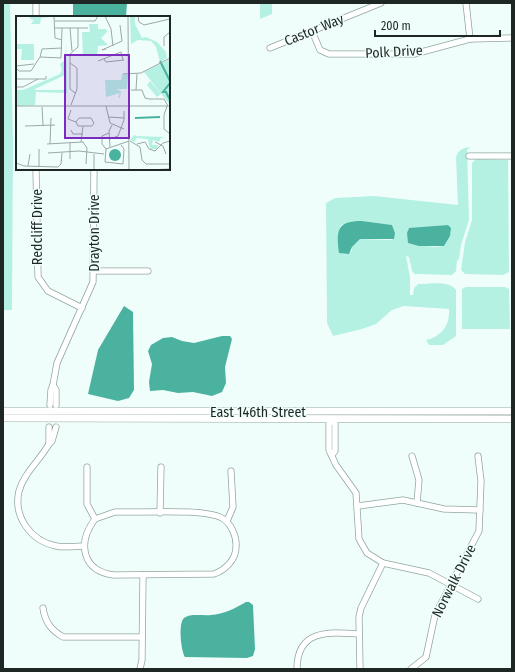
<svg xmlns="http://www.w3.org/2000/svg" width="515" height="672" font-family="'Fira Sans Condensed',sans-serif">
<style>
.green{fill:#b5f1e3;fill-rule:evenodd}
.water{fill:#4bb29f}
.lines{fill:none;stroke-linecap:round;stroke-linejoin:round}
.minor-casing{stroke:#90a6a1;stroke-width:7}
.major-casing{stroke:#90a6a1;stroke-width:8}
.minor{stroke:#fff;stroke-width:5.5}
.major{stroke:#fff;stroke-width:7}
.labels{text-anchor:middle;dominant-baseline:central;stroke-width:3;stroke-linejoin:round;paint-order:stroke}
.street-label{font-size:14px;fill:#1e2724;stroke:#f0fefb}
.inset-river{fill:none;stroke:#4bb29f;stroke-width:2}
.inset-road{fill:none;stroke:#9ca8a5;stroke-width:1}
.view{fill:#7b2cbf;fill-opacity:0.15;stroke:#7b2cbf;stroke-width:2}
.inset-edge{fill:none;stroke:#1e2724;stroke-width:2}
</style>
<rect width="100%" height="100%" fill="#f0fefb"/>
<g class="green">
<polygon points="3,3 10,3 13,142 12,310 3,310"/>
<polygon points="260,3 272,3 272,14 260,19"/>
<path d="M471,147L467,150L469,220L461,245L459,259L457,261L456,271L452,275L415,274L412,271L409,257L406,256L410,277V295H413L414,288L418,284C429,284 450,280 456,290V336L443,345H429L426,340C442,336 450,325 449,309L404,306L392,310L376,324L362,329L333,336L327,323L326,203L335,198L374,196L458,205L456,157C459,149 463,148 471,147ZM362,221L392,225L395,233L392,240L360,239L352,247V251L343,254C337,245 337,235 341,225ZM448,225L450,236L444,246L434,247L408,243V229Z"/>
<polygon points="476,159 508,160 509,272 503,275 465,274 461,270 465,242 472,220 472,163"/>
<polygon points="466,287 505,287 509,289 510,329 462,329 462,289"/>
</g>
<g class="water">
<polygon points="73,3 127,3 126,17 73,17"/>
<path d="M362,221L392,225L395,233L394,239H360L352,247L349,254L339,253C336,230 337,221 362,221Z"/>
<polygon points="448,225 451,228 450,236 444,246 419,246 408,243 407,233 409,228"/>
<polygon points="124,306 133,312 134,390 129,398 118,401 88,394 98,350"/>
<polygon points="222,336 230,336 232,339 225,367 226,383 222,392 212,396 193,392 178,393 163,390 150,391 149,382 152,364 148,351 151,345 163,338 172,337 182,341 194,343"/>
<path d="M246,602H249L253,605L255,649L253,656L247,658L185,657C181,651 178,623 184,618C190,613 204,616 211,615C224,614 234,609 246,602Z"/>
</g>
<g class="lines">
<defs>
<g id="minor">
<polyline points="36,3 36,17"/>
<polyline points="466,3 470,39"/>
<polyline points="312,31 320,50 329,54 414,54 470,39 512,38"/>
<polyline points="270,48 381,3"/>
<polyline points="469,156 512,156"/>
<polyline points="36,169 38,277 48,291 82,308"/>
<polyline points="94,271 148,271"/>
<polyline points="53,385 56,390 56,405"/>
<polyline points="50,405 51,390 53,385 57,363 93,282 94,169"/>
<polyline points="332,422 329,423 329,450 336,465 356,493 359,539 367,553 383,563 429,573 478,599"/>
<polyline points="49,427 49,444 52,441 56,427"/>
<path d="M49,444C40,460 24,473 19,491C13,517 31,541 56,546C65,548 75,546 84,546"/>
<polyline points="332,455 335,451 335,423 332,422 332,419"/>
<polyline points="412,456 419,480 417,503"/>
<polyline points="87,467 87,504 95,519"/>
<polyline points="358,506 403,500 444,509 480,510"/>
<path d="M115,512C139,513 203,508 222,518C231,523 237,537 236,547C236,560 225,570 214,574L114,575C82,571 77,543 95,519Z"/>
<polyline points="160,513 161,467"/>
<polyline points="227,521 233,507 231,471"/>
<path d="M43,608C45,622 51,630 63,637H142"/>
<polyline points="140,669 142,660 143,575"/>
<path d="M297,669C297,629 329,632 359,634"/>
<polyline points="360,669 359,617 361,608 383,563"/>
<polyline points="411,669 426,657 435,615 479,531 481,481 478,456"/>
</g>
<g id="major">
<polyline points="3,411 512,411"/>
<polyline points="3,418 512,419"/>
</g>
</defs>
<use href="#minor" class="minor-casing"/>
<use href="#major" class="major-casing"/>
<use href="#minor" class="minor"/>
<use href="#major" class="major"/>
</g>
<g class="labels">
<g class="street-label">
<text transform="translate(314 30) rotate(-22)">Castor Way</text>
<text transform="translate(394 52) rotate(-3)">Polk Drive</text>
<text transform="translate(37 227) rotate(-90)">Redcliff Drive</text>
<text transform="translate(94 233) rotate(-90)">Drayton Drive</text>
<text x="258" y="412">East 146th Street</text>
<text transform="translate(454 581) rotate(-63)">Norwalk Drive</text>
</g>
</g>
<g transform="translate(16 16)">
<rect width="154" height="154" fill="#f0fefb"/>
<path d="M14,0H34V1L25,2L24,8H15L18,4L14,3ZM114,0H119V8L126,22L130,21L141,26L150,36L151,42L144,46L140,31L135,25L122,24L115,28ZM73,8H82V13H90L91,16L85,22L92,29L82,30L81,42V38L67,39L66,16H74ZM50,25L51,77L20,76L19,89L1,90L0,74H7L44,58L46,54L44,48L49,44ZM49,59V74H19V73ZM0,28H18V44H5L6,33H0ZM154,43V89L128,56ZM106,58L112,59L111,73H100L105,75L104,82L102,81L104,77L90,81L89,64H105ZM134,65L145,78L141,81L131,69ZM118,119L121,120L150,121L145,122L143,126L137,124L136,129H142L141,133H134L132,123L120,122L119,126L114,124Z" fill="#b5f1e3" fill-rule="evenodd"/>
<path d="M93 139a6 6 0 1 1 12 0a6 6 0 1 1-12 0Z" fill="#4bb29f"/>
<path class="inset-river" d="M144,45L154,65M154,67L147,76H150L154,84M119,102L144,101"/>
<path class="inset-road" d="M38,0L39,22L46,24M89,0L95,13L97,30M112,0L113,154M122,0L123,6L128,9L154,3M39,5H79L82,0M39,12H72M54,12L56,35M148,30V21L154,16M90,33L86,34L106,25L104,9M24,41L26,33L46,32M88,43L90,46L108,44M82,45L105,36L107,44M54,47L61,52V73L55,89M0,50L18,48M0,52L3,55H15L24,41L45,42L46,12M107,58L125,57L154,42M0,63H30V60M0,71H7L22,63M115,74H126L129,82L133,83H148L152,90M120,74L121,58M59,77L54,73V38L62,31V12M0,90H154M90,90L94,107L108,113M151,90L148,99V113L154,118M26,91L27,109M55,94L52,103L60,106M93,101L108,102M63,102H75L78,107L76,110H62L60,106ZM9,110L39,109M55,114L57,118H67M94,123L102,120L108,104V95M114,125L124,131L126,144L130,148H154M54,126V143M65,126L67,110M139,126L147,130L150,138M31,128L67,126L71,132L70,148M34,128L35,102M121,128L129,126L133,133L139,135L147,127L154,125M94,131L93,115L96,109M90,133L113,125M90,133L86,128V120L93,117M32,137L63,135L88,138M78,138V154M89,146L107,148L108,133L105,129M89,146L90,133M0,147L8,150L42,151L45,148L46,137M12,150L14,138M23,151V133M132,154L154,153"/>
<path class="view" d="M49,39H113V122H49Z"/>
<rect width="154" height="154" class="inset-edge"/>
</g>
<rect width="515" height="672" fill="none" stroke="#1e2724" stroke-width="8"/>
<path d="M375 30v6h125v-6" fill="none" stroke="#1e2724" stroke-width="2"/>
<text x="381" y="30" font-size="12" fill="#1e2724" stroke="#f0fefb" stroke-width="3" paint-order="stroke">200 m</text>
</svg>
